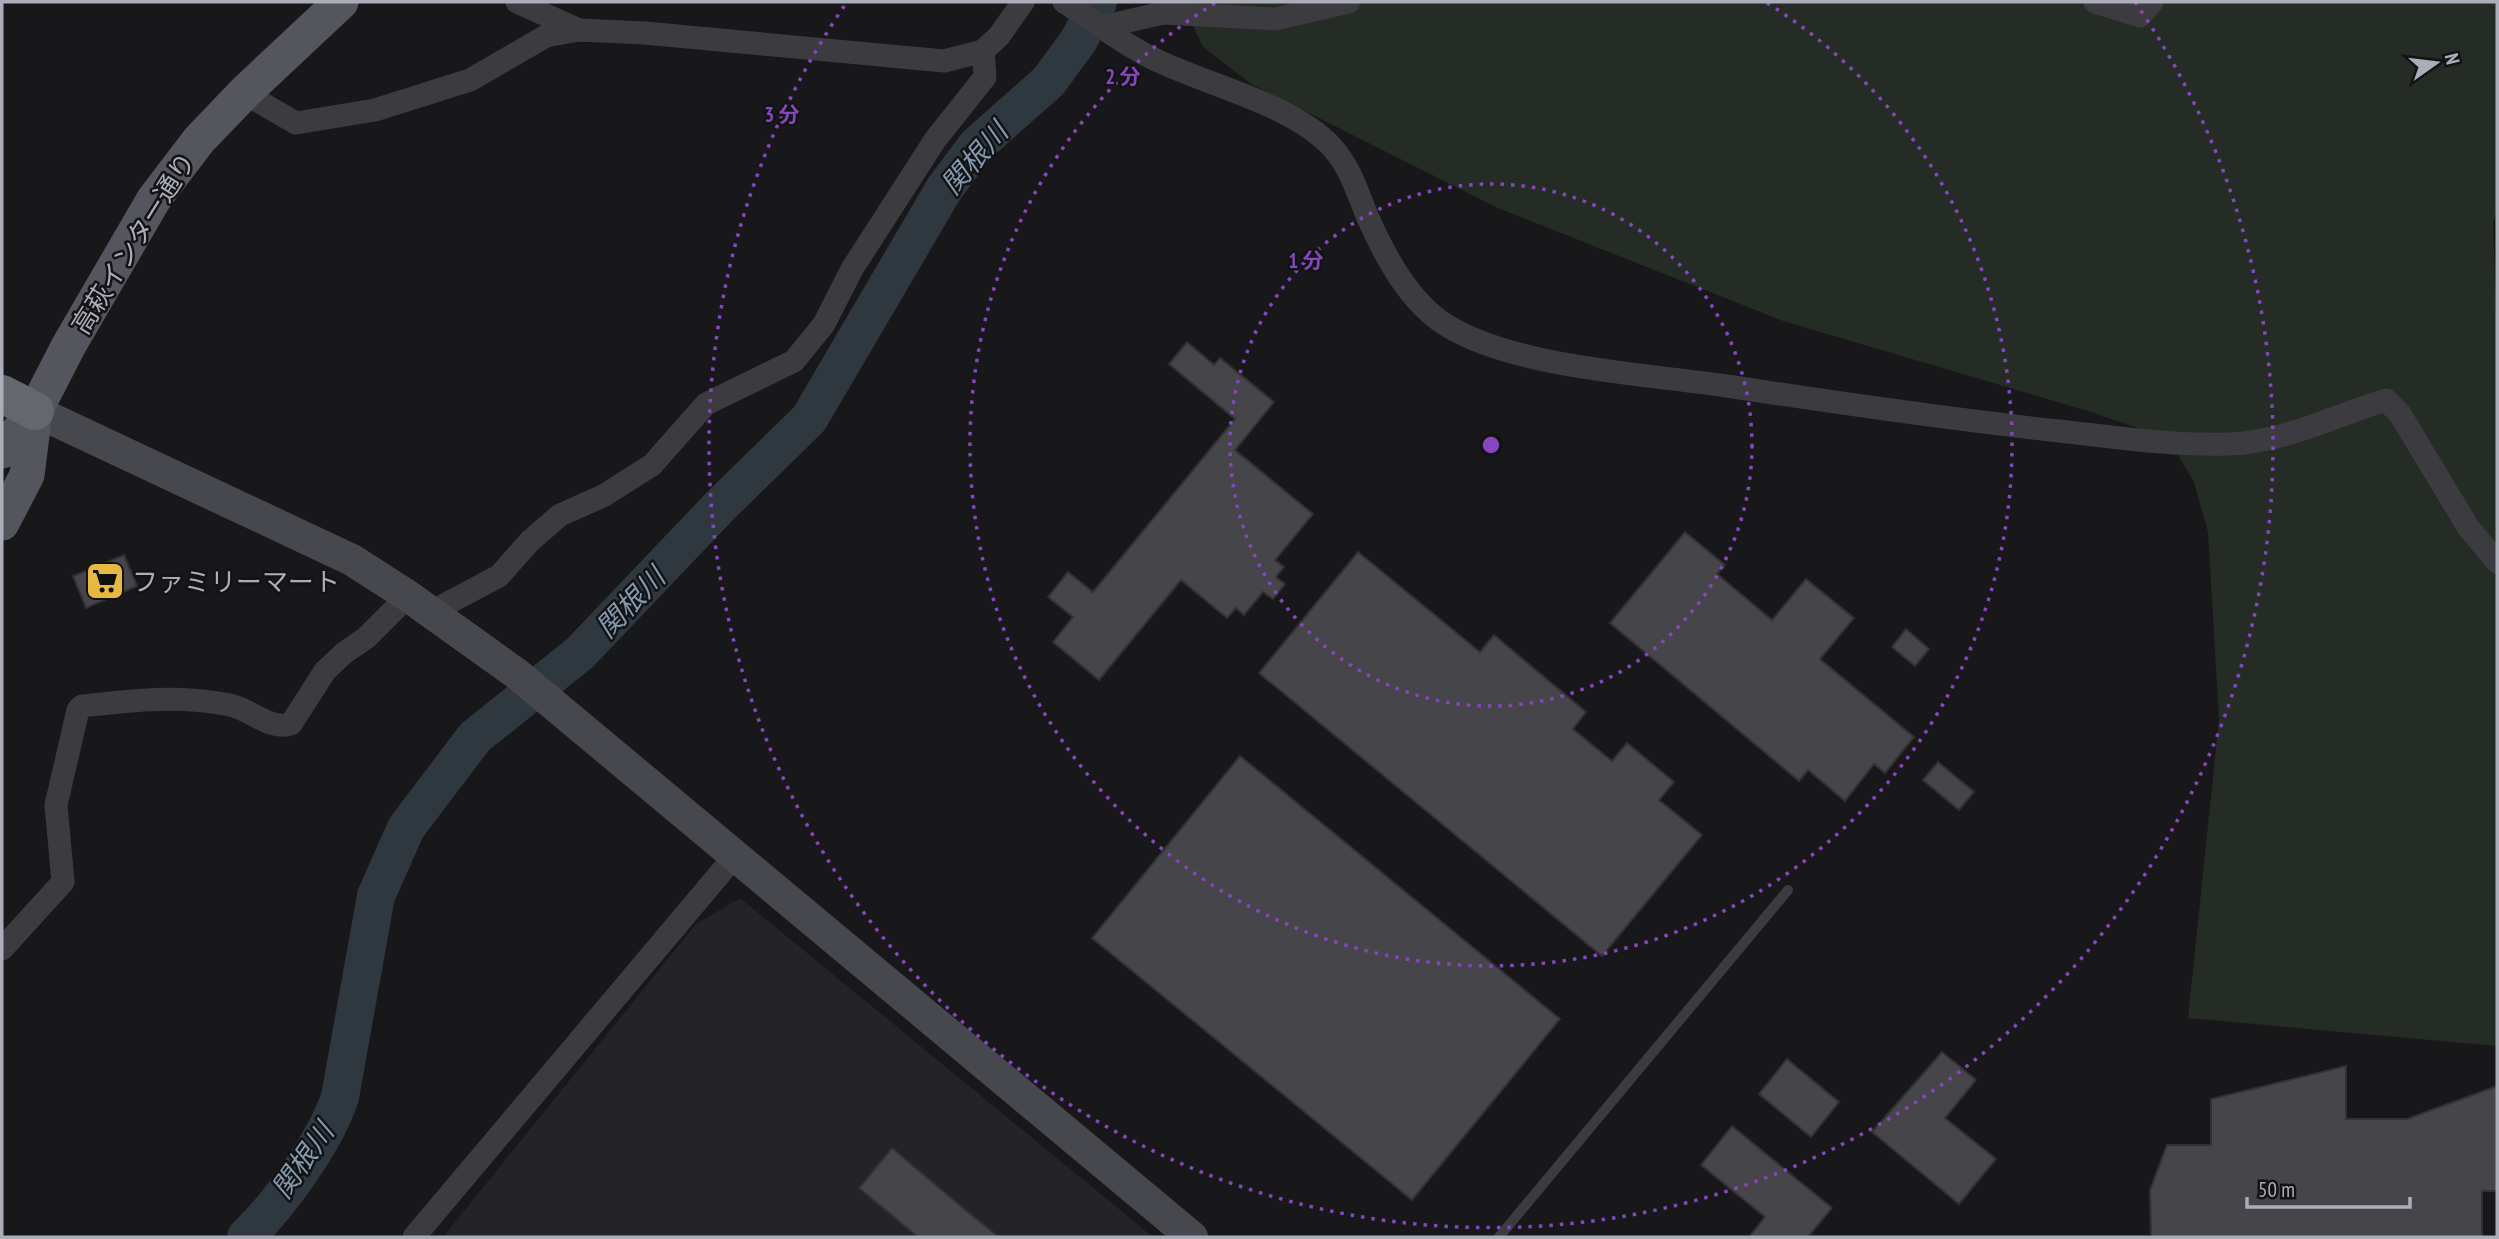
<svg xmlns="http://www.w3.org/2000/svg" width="2499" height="1239" font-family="'PT Sans Narrow','Noto Sans JP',sans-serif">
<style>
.built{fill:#242427}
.green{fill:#242c25}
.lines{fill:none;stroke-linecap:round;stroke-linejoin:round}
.river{stroke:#30383f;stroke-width:38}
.building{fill:#45454a;stroke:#323235;stroke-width:2}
.lane{stroke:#3b3b40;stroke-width:10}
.street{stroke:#3b3b40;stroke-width:23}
.secondary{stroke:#47484e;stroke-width:32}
.primary{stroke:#55565d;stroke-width:35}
.highway{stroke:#65676f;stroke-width:38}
.ring{fill:none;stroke:#8546be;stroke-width:3.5;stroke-dasharray:3.5 7}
.labels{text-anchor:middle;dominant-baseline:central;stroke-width:5;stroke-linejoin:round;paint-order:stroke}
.street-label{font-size:26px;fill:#abaeb9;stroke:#131315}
.poi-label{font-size:26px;fill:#abaeb9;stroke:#131315;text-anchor:start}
.water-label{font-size:28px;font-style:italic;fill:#849ab1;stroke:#131315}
.centre{fill:#8546be;stroke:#131315;stroke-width:3.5}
.ring-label{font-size:21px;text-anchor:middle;font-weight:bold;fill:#8546be;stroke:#131315;stroke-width:5;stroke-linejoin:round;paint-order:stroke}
</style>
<rect width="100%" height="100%" fill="#18181a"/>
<polygon class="built" points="740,898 1153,1237 443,1237 696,924"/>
<polygon class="green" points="1182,2 2497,2 2497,212 2493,222 2497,344 2497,1046 2188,1018 2219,719 2208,532 2194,482 2174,449 2146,431 2088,411 1783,321 1498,208 1251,84 1203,47"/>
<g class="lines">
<path class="river" d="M246,1237C280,1204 325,1142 340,1097L376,896L406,828L475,737L580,653L721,505L809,419L944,189L977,145L1049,81L1079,40L1098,2"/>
</g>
<g class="building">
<polygon points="1187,342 1214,365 1220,358 1274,402 1235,450 1313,514 1275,560 1284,567 1276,577 1285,584 1273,599 1263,592 1244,615 1236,608 1227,618 1181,580 1099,680 1053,642 1073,617 1048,597 1068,572 1093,592 1235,419 1169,364"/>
<polygon points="1685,532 1725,565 1717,574 1772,620 1806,579 1854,618 1820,659 1914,737 1885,773 1874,764 1845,801 1808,770 1799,781 1610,623"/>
<polygon points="1358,552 1480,652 1494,635 1586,712 1573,729 1612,761 1627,743 1674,782 1659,800 1702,835 1602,956 1259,673"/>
<polygon points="124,555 137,586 86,608 73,576"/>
<polygon points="1906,629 1929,649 1915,666 1892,647"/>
<polygon points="1240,756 1560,1019 1412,1200 1092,938"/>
<polygon points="1938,762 1974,792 1959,810 1923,780"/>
<polygon points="1942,1052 1976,1080 1945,1118 1996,1159 1959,1204 1872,1132"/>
<polygon points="1787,1059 1839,1102 1811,1137 1759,1094"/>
<polygon points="2346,1066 2346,1119 2407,1119 2497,1086 2497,1191 2482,1191 2482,1237 2151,1237 2150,1190 2167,1145 2211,1145 2211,1099"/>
<polygon points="1732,1126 1832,1208 1808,1237 1749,1237 1765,1217 1701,1165"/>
<polygon points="892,1148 963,1208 999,1237 918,1237 859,1188"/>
</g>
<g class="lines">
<polyline class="lane" points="1499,1237 1788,890"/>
<g class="street">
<polyline points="517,2 579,30"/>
<path d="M1064,2C1093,20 1121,43 1152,58C1203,84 1291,103 1331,146C1351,168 1357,192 1368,218C1385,256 1409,302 1446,325C1515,368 1645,374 1727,386C1838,403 1948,419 2059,431C2115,437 2172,446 2229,444C2281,443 2337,415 2386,400L2400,414L2468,527L2497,562"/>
<polyline points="2095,2 2140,16 2152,2"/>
<polyline points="1102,27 1163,13 1275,19 1349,2"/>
<polyline points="244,93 296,123 375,110 470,80 546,36 579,30 645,33 944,61 983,51 999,36 1023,2"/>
<polyline points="431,612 499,576 530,541 560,515 603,496 652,465 706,404 794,361 824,324 852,269 935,140 985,77 983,51"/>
<path d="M2,949L63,882L56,805L78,710L82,706C135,700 176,695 230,705C250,709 271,731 291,724L325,671L344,653L366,638L408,596"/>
<polyline points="414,1237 734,857"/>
</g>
<polyline class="secondary" points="35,411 352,560 408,596 517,674 1192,1237"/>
<g class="primary">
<polyline points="2,451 35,411 69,345 154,199 199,140 244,93 341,2"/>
<polyline points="2,523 27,475 35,411"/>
</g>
<polyline class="highway" points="2,394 35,411"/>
</g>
<g class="ring">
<circle cx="1491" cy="445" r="261"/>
<path d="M1767 3A521 521 0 1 1 1215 3"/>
<path d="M2135 2A782 782 0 1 1 847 2"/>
</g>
<defs>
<symbol id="supermarket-square" viewBox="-11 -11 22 22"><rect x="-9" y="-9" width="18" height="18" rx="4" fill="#e8b942" stroke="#131315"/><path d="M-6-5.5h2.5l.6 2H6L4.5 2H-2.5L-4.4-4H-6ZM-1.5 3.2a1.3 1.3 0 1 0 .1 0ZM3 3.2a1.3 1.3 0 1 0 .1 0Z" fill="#111"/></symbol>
</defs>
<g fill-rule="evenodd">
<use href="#supermarket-square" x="83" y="559" width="44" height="44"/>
</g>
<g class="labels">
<g class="street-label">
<text transform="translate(133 243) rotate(-58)">高萩インター通り</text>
</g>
<g class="poi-label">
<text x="132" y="581">ファミリーマート</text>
</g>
<g class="water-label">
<text transform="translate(974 158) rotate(-49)">関根川</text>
<text transform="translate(630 602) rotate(-46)">関根川</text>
<text transform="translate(302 1160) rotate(-55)">関根川</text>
</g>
</g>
<circle cx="1491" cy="445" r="10" class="centre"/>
<g class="ring-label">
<text x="1123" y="84">2 分</text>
<text x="782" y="122">3 分</text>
<text x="1306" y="268">1 分</text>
</g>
<rect width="2499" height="1239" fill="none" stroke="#abaeb9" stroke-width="7"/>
<g transform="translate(2436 63) rotate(76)" stroke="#131315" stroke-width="5" paint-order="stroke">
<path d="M0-5L12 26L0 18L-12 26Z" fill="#abaeb9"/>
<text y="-10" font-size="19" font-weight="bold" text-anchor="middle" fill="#abaeb9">N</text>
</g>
<path d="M2247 1197v10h163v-10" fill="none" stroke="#abaeb9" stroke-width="3.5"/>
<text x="2258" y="1197" font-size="21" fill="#abaeb9" stroke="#131315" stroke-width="5" paint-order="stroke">50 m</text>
</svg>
